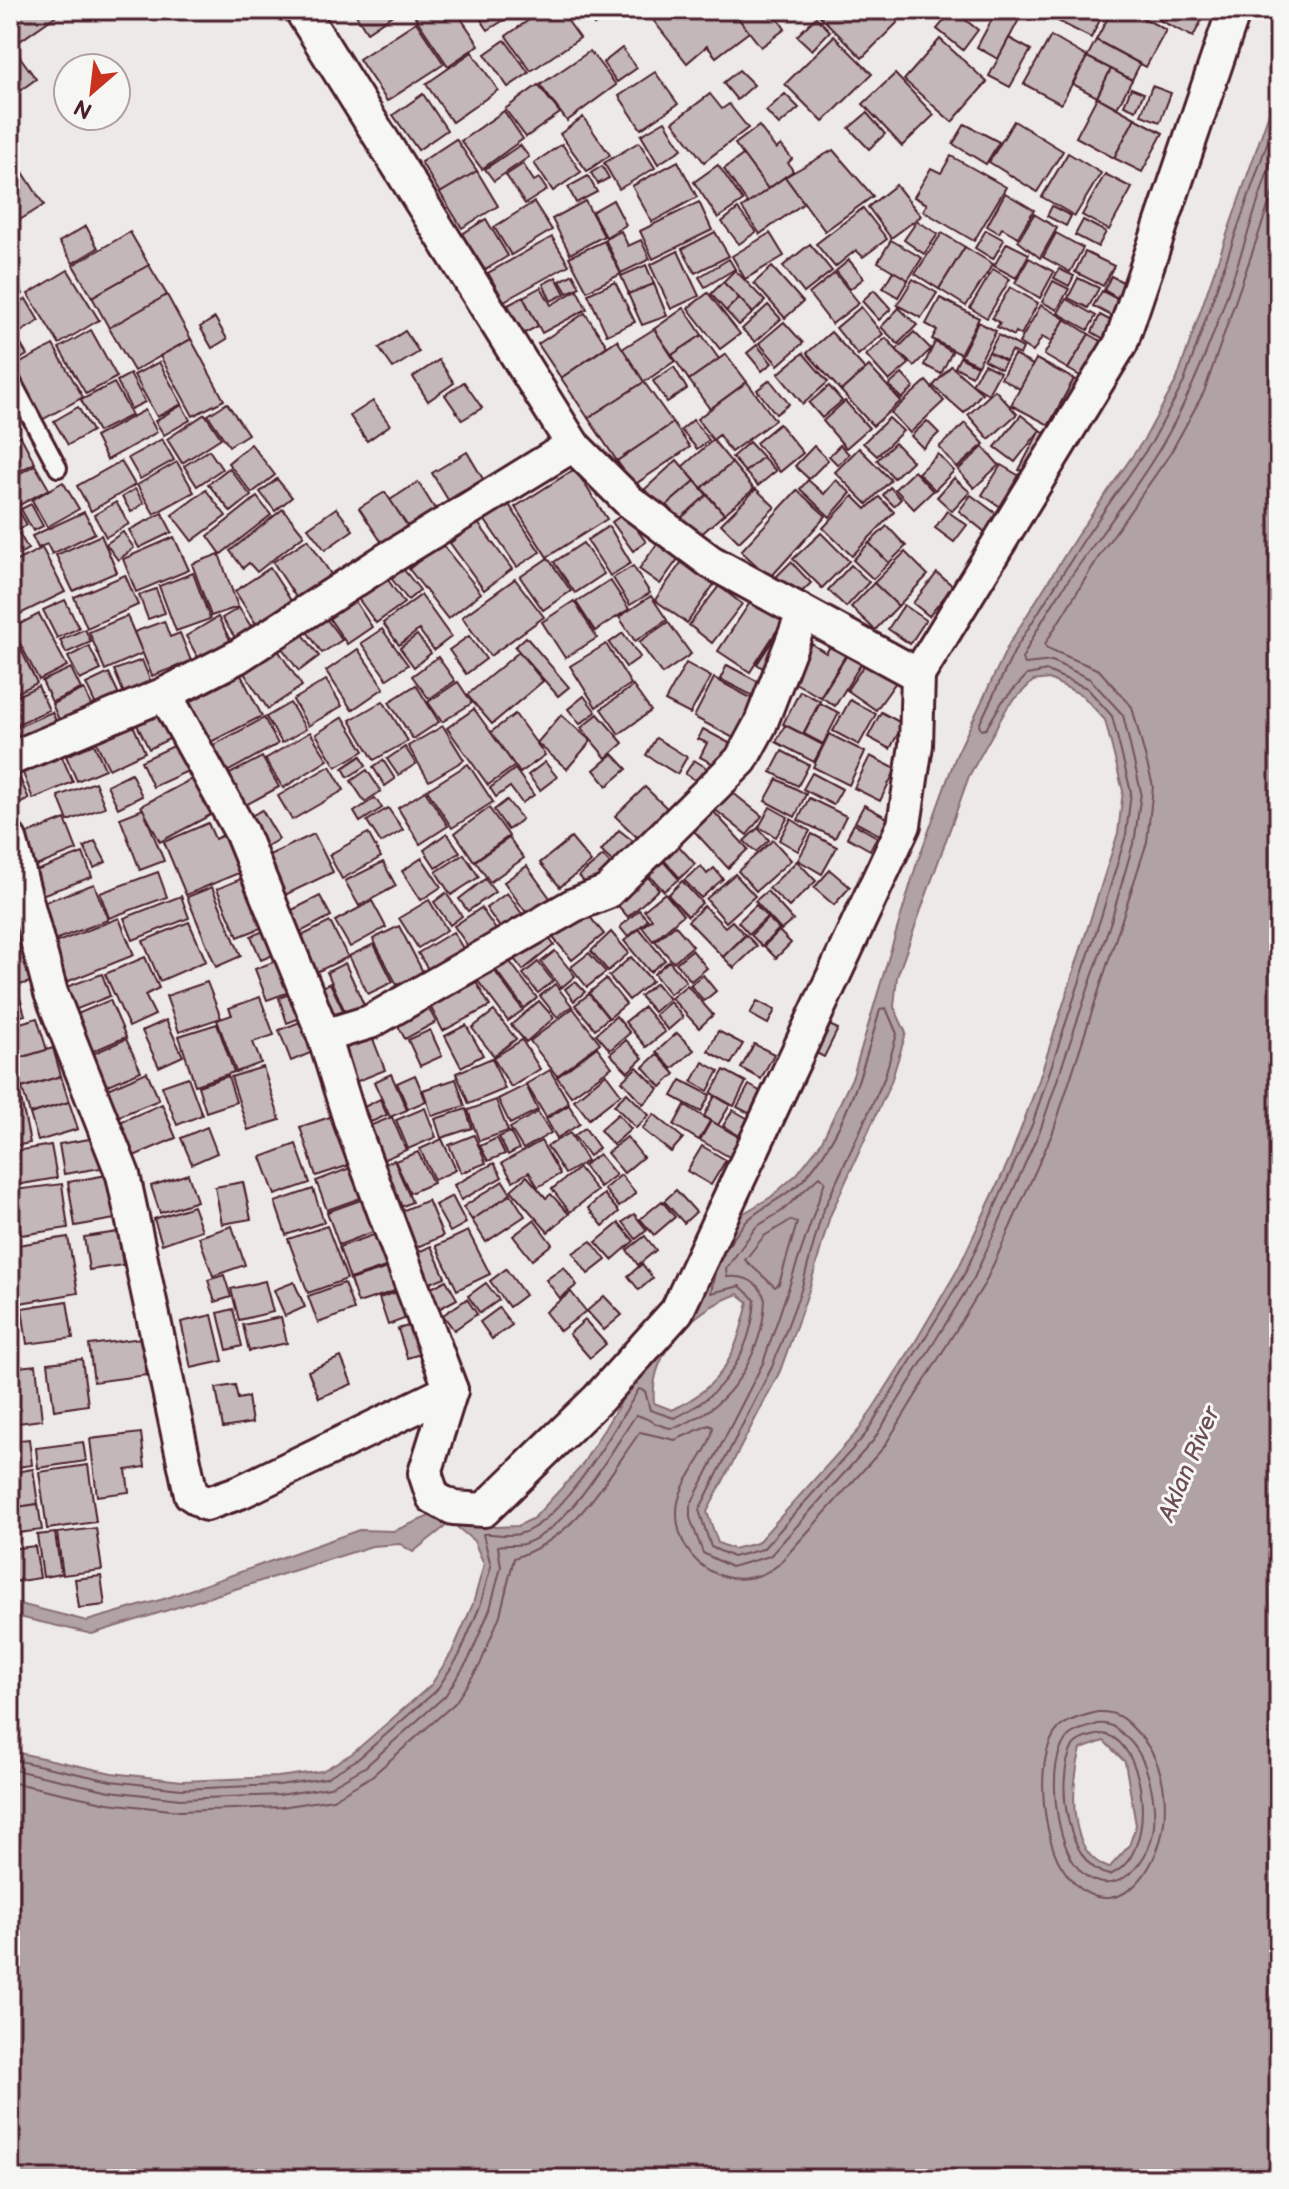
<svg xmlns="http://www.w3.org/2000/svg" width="1289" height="2189" font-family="'Balsamiq Sans',sans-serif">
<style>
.water{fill:#b1a2a3;stroke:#886e73;stroke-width:2;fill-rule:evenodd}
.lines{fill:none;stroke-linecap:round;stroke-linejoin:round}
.shore{stroke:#73535b;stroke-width:2}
.building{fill:#c4b7b7;stroke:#4a1f2b;stroke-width:2}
.lane-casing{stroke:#4a1f2b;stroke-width:22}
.street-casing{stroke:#4a1f2b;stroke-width:38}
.lane{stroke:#f6f6f2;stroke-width:16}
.street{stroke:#f6f6f2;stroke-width:32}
.labels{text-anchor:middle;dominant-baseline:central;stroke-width:6;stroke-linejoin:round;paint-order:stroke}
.water-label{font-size:24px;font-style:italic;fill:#6e4d55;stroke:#f6f6f2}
</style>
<rect width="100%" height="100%" fill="#ece9e6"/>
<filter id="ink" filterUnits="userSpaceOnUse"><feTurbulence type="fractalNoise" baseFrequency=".0125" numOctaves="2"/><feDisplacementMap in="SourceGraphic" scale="16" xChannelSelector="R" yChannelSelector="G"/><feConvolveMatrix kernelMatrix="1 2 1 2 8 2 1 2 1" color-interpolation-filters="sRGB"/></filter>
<g filter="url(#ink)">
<path class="water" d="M1279,84V2179H10V1751L112,1773L182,1781L278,1777L322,1771L353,1753L431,1685L452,1652L473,1604L484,1564L474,1541L451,1522L413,1552L400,1544L372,1546L92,1634L19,1617L10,1624V1606L16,1603L87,1621L167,1598L359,1530L394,1531L446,1509L495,1527L518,1526L534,1518L580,1468L716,1248L744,1213L771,1197L797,1174L821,1143L853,1076L916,866L956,756L1009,644L1078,534L1145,438L1177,379ZM1049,679L1082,695L1105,720L1123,791L1118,833L1039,1080L1010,1158L958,1269L914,1344L859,1430L757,1543L733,1549L718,1543L707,1512L780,1371L808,1293L830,1216L891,1082L906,1033L894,1007L897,977L969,776L1008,706L1033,681ZM738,1294L748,1302C736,1355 723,1386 672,1410L654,1403C649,1352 693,1310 738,1294ZM1104,1741L1125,1762L1136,1825L1129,1846L1109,1868C1066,1853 1071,1784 1081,1749Z"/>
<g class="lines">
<g class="shore">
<polygon points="791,1220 797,1223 779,1284 775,1287 745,1260 764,1236"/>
<path d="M726,1249C733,1239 740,1227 749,1219C766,1204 788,1196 804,1179C846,1132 863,1069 880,1010L886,1008L897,1034L884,1079L822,1213L801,1290L772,1367L699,1510L711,1547L733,1557L763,1549L865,1435L965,1273L1032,1125L1101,917L1126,835L1131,792L1112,716L1087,688L1047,671L1027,675L1002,702L986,729L981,730L979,725L1016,648L1085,538L1152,442L1184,382L1279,109"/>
<path d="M1098,1712C1115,1711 1124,1718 1135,1730C1212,1808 1123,1968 1060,1864C1043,1834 1033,1755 1059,1728C1069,1719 1085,1715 1098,1712Z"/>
<path d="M1098,1724C1113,1722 1119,1731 1129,1740C1148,1759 1156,1799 1154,1826C1150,1868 1106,1909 1074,1863C1056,1836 1046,1768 1066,1739C1072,1730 1088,1728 1098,1724Z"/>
<path d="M1101,1734C1146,1736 1161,1857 1109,1875C1067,1866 1054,1780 1073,1746C1078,1738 1093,1736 1101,1734Z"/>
<path d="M10,1759L111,1781L181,1789L279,1785L326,1778L358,1759L436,1691L459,1656L480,1606L491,1566L483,1534C494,1533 507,1537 519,1534C562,1524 616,1426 639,1389L645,1391L650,1410L674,1418C723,1397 751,1353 755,1300L740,1286L711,1293L715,1272"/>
<path d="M10,1769L110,1791L180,1799L280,1795L330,1787L365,1767L445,1696L469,1659L490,1609L501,1567L498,1546C506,1544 515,1546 523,1544C568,1531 611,1451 636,1415C647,1417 658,1427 671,1428C679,1428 687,1423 694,1419C737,1398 763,1347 765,1300C760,1282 745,1275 727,1277L726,1269L756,1227L782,1211L820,1176L825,1181L763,1363L690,1506V1518L703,1553L731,1567L770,1556L873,1441L974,1278L1041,1128L1111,921L1135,837L1141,792L1123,715L1090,679L1052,661L1025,664L1022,659C1058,582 1119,518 1162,445C1216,351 1243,241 1279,139"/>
<path d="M10,1782L108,1803L180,1811L281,1807L333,1799L372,1776L455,1703L480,1665L500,1615L514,1558C577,1537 603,1483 640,1432L675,1440L709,1425L713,1427C710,1456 677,1480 677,1512C676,1565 734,1599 778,1565L884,1447L985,1283L1053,1132L1147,842L1153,786L1132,707L1099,670L1047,648L1045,644L1103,550L1170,454L1204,392L1279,175"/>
</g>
</g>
<g class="building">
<polygon points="10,10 64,10 17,43 10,33"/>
<polygon points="353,10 400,10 367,32"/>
<polygon points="425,10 440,10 446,19 456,11 479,45 448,66 415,17"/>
<polygon points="482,10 504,10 509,17 488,30 477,14"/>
<polygon points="543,10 560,10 580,38 531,71 506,36"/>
<polygon points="584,10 616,10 594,25"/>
<polygon points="655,10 687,10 693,18 703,10 732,10 749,32 716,57 707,46 687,63 649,15"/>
<polygon points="732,10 783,10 776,16 785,29 761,47"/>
<polygon points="814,10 887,10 898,22 862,58"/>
<polygon points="953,10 978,30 963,50 937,29"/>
<polygon points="997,10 1023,12 998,59 977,47"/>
<polygon points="1061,10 1105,10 1091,38 1056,20"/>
<polygon points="1112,10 1128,10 1166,30 1146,67 1096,40"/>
<polygon points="1164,10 1207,10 1193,37 1159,20"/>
<polygon points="816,17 830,31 812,50 797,36"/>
<polygon points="416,22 444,64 387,101 359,59"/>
<polygon points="834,36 872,74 823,122 785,84"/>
<polygon points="1051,36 1087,57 1061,104 1024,84"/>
<polygon points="1009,38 1031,50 1010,87 989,76"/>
<polygon points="940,39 987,82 952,122 904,80"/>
<polygon points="505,40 529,73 508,87 485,54"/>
<polygon points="1096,40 1140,64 1132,80 1087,57"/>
<polygon points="10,43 36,79 10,98"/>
<polygon points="622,48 637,68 617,82 603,63"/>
<polygon points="590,51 616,85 567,121 540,85"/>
<polygon points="472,52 498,90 452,122 426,84"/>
<polygon points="1087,57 1111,69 1097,97 1073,84"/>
<polygon points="1111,69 1132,80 1117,108 1097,97"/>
<polygon points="739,70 754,85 737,100 723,83"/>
<polygon points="655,72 678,104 641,129 619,96"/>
<polygon points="895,74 934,115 902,146 863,104"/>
<polygon points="538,85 560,113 526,137 505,109"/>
<polygon points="1152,86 1171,93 1160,122 1141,115"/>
<polygon points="1131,88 1144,93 1136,110 1124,105"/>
<polygon points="423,94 447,130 418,150 393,115"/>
<polygon points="710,94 722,109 729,104 748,128 704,162 673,122"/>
<polygon points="785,94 799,108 779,125 766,111"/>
<polygon points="1097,97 1135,118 1114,158 1076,137"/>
<polygon points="504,111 523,139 482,169 461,141"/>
<polygon points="867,113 885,134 869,149 849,128"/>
<polygon points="583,117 610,155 587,171 560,134"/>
<polygon points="1135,118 1163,133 1142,172 1114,158"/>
<polygon points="665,121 682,149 658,164 641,135"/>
<polygon points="1014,121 1063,151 1037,192 989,162"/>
<polygon points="965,124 999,142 986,164 953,144"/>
<polygon points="759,126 776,149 781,145 792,159 788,163 793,171 768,189 735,144"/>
<polygon points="456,139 477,171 440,193 421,162"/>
<polygon points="639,142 655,168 619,189 604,163"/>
<polygon points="562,144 581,172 553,191 534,163"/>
<polygon points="520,145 529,157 494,181 485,169"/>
<polygon points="833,150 873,196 825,231 785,177"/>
<polygon points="1068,153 1101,173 1075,216 1042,197"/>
<polygon points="12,155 44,205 10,226 10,157"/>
<polygon points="743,155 768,189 748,204 724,169"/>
<polygon points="951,156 1006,187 974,241 923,211 927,204 914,197 931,168 941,173"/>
<polygon points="678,161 697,197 652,222 632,186"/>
<polygon points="523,164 534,181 539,178 547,190 525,204 506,175"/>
<polygon points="718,165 743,201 718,218 694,182"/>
<polygon points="602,166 609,178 598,184 591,173"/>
<polygon points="477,171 498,206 462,228 440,193"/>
<polygon points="1105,174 1132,188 1109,230 1082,215"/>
<polygon points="588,176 597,192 576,203 568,187"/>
<polygon points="785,177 804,203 760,234 742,208"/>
<polygon points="896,185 921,216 891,238 868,207"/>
<polygon points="1005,193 1034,210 1018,237 1002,228 999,233 987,226"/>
<polygon points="613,200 626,225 606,237 592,212"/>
<polygon points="585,201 604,236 570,254 552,219"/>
<polygon points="534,202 552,230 511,255 494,227"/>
<polygon points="699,202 712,230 653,259 640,231"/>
<polygon points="1052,206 1071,216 1066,226 1047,216"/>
<polygon points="863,208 887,239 863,257 856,250 835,267 816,244"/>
<polygon points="738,209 756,232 739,244 722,222"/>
<polygon points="1034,214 1057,228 1040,258 1018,241"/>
<polygon points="486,219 508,256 485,270 462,234"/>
<polygon points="1083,220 1106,232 1098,247 1075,235"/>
<polygon points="917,221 938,234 924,254 904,240"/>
<polygon points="86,226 98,248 73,263 59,242"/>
<polygon points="986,230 1004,240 993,259 975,248"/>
<polygon points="621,231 628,246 641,240 650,259 621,273 605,239"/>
<polygon points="130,232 149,265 92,297 73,265"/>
<polygon points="715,232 729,256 695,273 682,249"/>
<polygon points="770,233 784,256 745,279 732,256"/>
<polygon points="942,233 965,247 939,289 915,274"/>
<polygon points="1056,233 1083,248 1070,272 1043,257"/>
<polygon points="552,237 569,265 504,301 488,273"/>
<polygon points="891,240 922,258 908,280 878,262"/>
<polygon points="604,241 621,274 587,291 569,257"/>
<polygon points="1007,243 1029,254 1016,278 994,266"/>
<polygon points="810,244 832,271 804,293 783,266"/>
<polygon points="965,247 993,264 966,306 939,289"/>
<polygon points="678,251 699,296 671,309 650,265"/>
<polygon points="1085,252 1114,266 1103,286 1075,272"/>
<polygon points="1029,258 1054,272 1040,298 1015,283"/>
<polygon points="729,259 735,269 705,287 699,277"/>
<polygon points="849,260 864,278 850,289 836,271"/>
<polygon points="149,265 167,295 109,328 92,297"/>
<polygon points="646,265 654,284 629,294 621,276"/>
<polygon points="772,267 803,302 785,318 754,283"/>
<polygon points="993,269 1010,279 987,318 970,308"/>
<polygon points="1059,269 1074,276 1069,286 1054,278"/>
<polygon points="68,270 99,320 59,344 28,294"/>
<polygon points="735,270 765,301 753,313 723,282"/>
<polygon points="893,271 908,280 898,297 883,288"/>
<polygon points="835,273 859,303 832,324 809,294"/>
<polygon points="11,274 23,294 13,300 10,296"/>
<polygon points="573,274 580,287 567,293 560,281"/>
<polygon points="1111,276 1131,286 1123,301 1104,290"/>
<polygon points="556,277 565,294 551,301 543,284"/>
<polygon points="1078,278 1099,288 1088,308 1068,298"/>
<polygon points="913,279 937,293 921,318 897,305"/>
<polygon points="1053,281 1069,289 1057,310 1042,302"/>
<polygon points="615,282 635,322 607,335 588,294"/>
<polygon points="723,282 739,298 726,311 711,294"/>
<polygon points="654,284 667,316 642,325 628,294"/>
<polygon points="541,287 551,305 577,290 587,309 542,333 523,297"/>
<polygon points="1010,287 1038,303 1021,335 1016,332 1014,336 997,327 1000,323 992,318"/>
<polygon points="874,290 891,309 879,320 862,301"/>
<polygon points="1102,291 1125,303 1117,319 1093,306"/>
<polygon points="708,293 740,334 720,349 688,308"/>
<polygon points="167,295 191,339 134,371 109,328"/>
<polygon points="523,297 538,326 523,334 508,305"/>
<polygon points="739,298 753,313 739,325 726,311"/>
<polygon points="940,298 979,318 960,354 932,339 937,330 926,324"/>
<polygon points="26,299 39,321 19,333 10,319 10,308"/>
<polygon points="1066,299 1096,316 1088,330 1058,313"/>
<polygon points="768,305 781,319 755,342 742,329"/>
<polygon points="1041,305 1065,319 1051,342 1042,337 1033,352 1019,343"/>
<polygon points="861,307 883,334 858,355 836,328"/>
<polygon points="684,308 702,335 672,355 654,329"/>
<polygon points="899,308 917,325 898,344 881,327"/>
<polygon points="585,313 607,346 561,378 538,344"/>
<polygon points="1100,315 1115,323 1106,340 1092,332"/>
<polygon points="215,318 227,339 212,348 200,327"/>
<polygon points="1065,319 1089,334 1068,369 1044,355"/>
<polygon points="784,322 803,343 778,365 759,343"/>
<polygon points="978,322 996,331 978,365 961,356"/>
<polygon points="10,326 27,355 11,365 10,364"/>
<polygon points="654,329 675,361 644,382 622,349"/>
<polygon points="91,330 117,377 86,394 59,348"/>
<polygon points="405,331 419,352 393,368 379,348"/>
<polygon points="831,332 865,369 841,391 807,353"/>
<polygon points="914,332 931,349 914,366 896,350"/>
<polygon points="1089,334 1108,345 1087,380 1068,369"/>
<polygon points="702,335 719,359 689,380 672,355"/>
<polygon points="998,335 1023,348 1020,355 1011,351 1006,361 989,352"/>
<polygon points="886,338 909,364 889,381 866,355"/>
<polygon points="191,339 224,400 193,416 160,356"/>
<polygon points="617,340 644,382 588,418 561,378"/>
<polygon points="935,342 952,352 941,374 924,365"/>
<polygon points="53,345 83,397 40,421 10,369"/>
<polygon points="757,345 772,363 762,371 747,353"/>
<polygon points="989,352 1006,361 1001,369 984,360"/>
<polygon points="803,353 828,382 803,404 778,374"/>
<polygon points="726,354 747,382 710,409 689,380"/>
<polygon points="1014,355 1033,365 1020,389 1001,378"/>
<polygon points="960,357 977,366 972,376 955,367"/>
<polygon points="1036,359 1074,379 1049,425 1011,405"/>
<polygon points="439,360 454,383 428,401 413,377"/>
<polygon points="159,362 182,404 157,417 134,375"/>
<polygon points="984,364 1000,372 988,394 972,384"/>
<polygon points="869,366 901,401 873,426 841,391"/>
<polygon points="951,366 982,393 964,413 933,386"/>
<polygon points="674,367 687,389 667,402 653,381"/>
<polygon points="130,374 145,402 131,409 117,381"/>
<polygon points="902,374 914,387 902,399 889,385"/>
<polygon points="1074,379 1084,384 1059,431 1049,425"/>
<polygon points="770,380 789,404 776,414 757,390"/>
<polygon points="926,381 944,401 910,433 891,413"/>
<polygon points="464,382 482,408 462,420 445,395"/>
<polygon points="644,382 673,423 617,461 588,418"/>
<polygon points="747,382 775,420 731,452 719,435 713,440 697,419"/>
<polygon points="114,383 132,415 98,432 81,400"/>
<polygon points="829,386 842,401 822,418 809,403"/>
<polygon points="995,390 1017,414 989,439 968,415"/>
<polygon points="373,401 390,425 367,441 350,416"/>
<polygon points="845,401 869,428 846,448 823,421"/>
<polygon points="227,403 248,434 229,446 208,415"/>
<polygon points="182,405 190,420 164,435 155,421"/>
<polygon points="78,407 92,431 68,445 54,421"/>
<polygon points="145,410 157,432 107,460 95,437"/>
<polygon points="205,414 221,438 182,463 167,439"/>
<polygon points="1021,415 1040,430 1015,462 995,447"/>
<polygon points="889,418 903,431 877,456 863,443"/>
<polygon points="693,420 709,440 697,449 681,430"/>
<polygon points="927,421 939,433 923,448 911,436"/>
<polygon points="673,423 690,447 634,485 617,461"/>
<polygon points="965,423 984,444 957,468 939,447"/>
<polygon points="779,424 803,453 780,472 756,443"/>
<polygon points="1040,430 1053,437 1033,477 1019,470"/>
<polygon points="20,435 35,463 10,476 10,441"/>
<polygon points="162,439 174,460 140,479 128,458"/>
<polygon points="713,440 732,463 702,488 682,467"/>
<polygon points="749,442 763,457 745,472 732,457"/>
<polygon points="895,443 912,461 894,478 877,460"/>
<polygon points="251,444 275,475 252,493 228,463"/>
<polygon points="840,445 849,454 838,465 829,456"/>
<polygon points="814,446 828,460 809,479 795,466"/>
<polygon points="983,447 999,465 974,488 958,470"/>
<polygon points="859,448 891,480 867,504 835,472"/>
<polygon points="209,450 222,469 197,486 184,466"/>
<polygon points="467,452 483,479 448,500 432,473"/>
<polygon points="938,454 954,471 935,490 918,473"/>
<polygon points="763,457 776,471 758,486 745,472"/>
<polygon points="677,460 695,481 661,510 644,490"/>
<polygon points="121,461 135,485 91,511 77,486"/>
<polygon points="177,462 194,492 154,514 137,485"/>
<polygon points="732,463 754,489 724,514 702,488"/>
<polygon points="35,465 49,489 18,506 10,491 10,479"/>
<polygon points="1001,465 1028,481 1009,512 982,495"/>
<polygon points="229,468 251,496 231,512 208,484"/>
<polygon points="575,469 607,519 547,557 515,507"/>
<polygon points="914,471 933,491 914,509 895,489"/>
<polygon points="954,478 970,492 952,511 937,497"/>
<polygon points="277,479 292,497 275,511 260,492"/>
<polygon points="808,480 824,494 836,480 851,493 830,517 800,489"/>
<polygon points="695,481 707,495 680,519 667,505"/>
<polygon points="63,482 79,509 47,527 32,500"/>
<polygon points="418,482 435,509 408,527 390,500"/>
<polygon points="890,487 901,499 894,506 883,495"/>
<polygon points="135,489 144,503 131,512 122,497"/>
<polygon points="756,489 775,507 739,542 721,524"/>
<polygon points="206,490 226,516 192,541 172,515"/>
<polygon points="797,490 826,516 770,578 741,551"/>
<polygon points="385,492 408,527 382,543 359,508"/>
<polygon points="10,495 27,525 10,534"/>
<polygon points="707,495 724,514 697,538 680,519"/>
<polygon points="971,495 998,515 985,532 959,511"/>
<polygon points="853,496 866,509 879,497 894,512 852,556 823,528"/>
<polygon points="257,497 271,515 221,554 208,536"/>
<polygon points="116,502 129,524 106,537 94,515"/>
<polygon points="508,503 540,552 517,567 484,519"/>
<polygon points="31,504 43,526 33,531 21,509"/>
<polygon points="336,508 353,530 325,550 308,528"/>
<polygon points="283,509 304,535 257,572 249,563 243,568 230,551"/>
<polygon points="947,511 967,525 954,542 935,528"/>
<polygon points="84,512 95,533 52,554 47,544 38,548 32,536"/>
<polygon points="162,513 172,532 139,548 129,530"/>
<polygon points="625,513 646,542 633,551 612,522"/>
<polygon points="478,523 512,569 484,590 450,543"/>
<polygon points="609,526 631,563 610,576 587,540"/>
<polygon points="887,526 906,546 889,563 869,543"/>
<polygon points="123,532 134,548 118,560 106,544"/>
<polygon points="19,533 28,549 10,559 10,538"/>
<polygon points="821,533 849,561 822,588 793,559"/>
<polygon points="101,535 117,572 73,591 56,555"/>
<polygon points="174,537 189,570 136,592 123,559"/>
<polygon points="308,539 336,582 301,605 273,562"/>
<polygon points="441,543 481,593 448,619 409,569"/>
<polygon points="583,543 604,574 575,593 554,562"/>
<polygon points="869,543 889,563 873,579 853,560"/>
<polygon points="657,544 678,559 660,584 639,569"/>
<polygon points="42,548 65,592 12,618 10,564"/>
<polygon points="905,552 928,575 898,606 874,583"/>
<polygon points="219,554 238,607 211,616 192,564"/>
<polygon points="548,558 571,591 543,610 520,577"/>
<polygon points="683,560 715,583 687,623 655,600"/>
<polygon points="791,562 811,583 795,598 775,578"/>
<polygon points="400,565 420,590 408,600 388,574"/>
<polygon points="851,565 869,582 846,607 828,590"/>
<polygon points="633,566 650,593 630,605 613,578"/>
<polygon points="270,568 293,604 258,627 235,591"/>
<polygon points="193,573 210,619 176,631 159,586"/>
<polygon points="937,573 953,586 929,616 913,603"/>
<polygon points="125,575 138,605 87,628 74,597"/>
<polygon points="386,577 404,603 376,623 357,597"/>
<polygon points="515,579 544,617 490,656 462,617"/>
<polygon points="610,580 629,609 595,631 576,602"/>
<polygon points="874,583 898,606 875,630 851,607"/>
<polygon points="719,586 742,604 712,643 689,625"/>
<polygon points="156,589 165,613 148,619 139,595"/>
<polygon points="421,595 451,637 434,650 419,630 399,645 383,623"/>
<polygon points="651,596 667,620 635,641 619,617"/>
<polygon points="65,600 79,628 57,638 43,610"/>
<polygon points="355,601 372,627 347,644 329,618"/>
<polygon points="574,601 597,638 565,658 542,622"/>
<polygon points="751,601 783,621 750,672 718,651"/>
<polygon points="904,605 926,620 910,644 888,629"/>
<polygon points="239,608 256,634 240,645 222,618"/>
<polygon points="39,614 67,666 39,680 12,628"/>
<polygon points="127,616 143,653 105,670 89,632"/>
<polygon points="324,616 342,640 322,653 306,630"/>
<polygon points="218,617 234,647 202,665 186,636"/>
<polygon points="164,621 170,637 180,633 191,661 152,676 134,632"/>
<polygon points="668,622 691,654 662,674 639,642"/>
<polygon points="85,629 91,642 66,653 60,640"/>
<polygon points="382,629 408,665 387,679 361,643"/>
<polygon points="778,632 785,637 764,669 757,664"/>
<polygon points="13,633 37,683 10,696 10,634"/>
<polygon points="302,633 319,656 299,671 282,648"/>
<polygon points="623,633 640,657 626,667 609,643"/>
<polygon points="417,635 431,653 414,667 400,648"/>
<polygon points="469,636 486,659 466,674 449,650"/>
<polygon points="526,637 569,687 558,696 515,647"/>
<polygon points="834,640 850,648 820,697 788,679 810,643 826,653"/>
<polygon points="606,644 631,684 596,707 570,666"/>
<polygon points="89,646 101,670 80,680 68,657"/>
<polygon points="276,647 302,686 268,709 242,670"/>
<polygon points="358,649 384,688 352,710 326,671"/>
<polygon points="850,650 864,659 835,706 821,697"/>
<polygon points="519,652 543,681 492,724 467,695"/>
<polygon points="438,657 455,681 429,699 412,676"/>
<polygon points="142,660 152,685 125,696 114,670"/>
<polygon points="867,661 896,682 876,710 847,690"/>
<polygon points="686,663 711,677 690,714 665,701"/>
<polygon points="727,665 766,686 759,699 720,679"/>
<polygon points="71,668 81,689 52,702 42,681"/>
<polygon points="109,673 121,699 98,710 86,684"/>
<polygon points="241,675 262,716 203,746 182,706"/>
<polygon points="714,678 762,704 741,742 694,717"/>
<polygon points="326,680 342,706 308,726 293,700"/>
<polygon points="458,682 472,703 442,722 428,702"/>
<polygon points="416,685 439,722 413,739 389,702"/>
<polygon points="38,686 49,710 11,727 10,699"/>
<polygon points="633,686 651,711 619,734 601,709"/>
<polygon points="84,689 95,714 63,729 52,704"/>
<polygon points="800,691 820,701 803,734 783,724"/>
<polygon points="584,696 596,712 580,724 568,709"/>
<polygon points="850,700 876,714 859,745 833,731"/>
<polygon points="383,701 408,741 374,760 350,720"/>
<polygon points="290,703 306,729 282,743 266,717"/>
<polygon points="820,703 839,713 823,744 804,734"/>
<polygon points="474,709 515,766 488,785 447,728"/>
<polygon points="52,712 60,730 23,746 15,728"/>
<polygon points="881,712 903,724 890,749 868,737"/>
<polygon points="162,714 173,737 149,749 137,725"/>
<polygon points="515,714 545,755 520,773 491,732"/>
<polygon points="598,714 623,743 606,758 581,728"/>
<polygon points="561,715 591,741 567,769 537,743"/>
<polygon points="343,717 364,751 336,767 316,734"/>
<polygon points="264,718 278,744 220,776 206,749"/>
<polygon points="133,725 145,752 109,769 96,742"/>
<polygon points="785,725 823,745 814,762 776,742"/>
<polygon points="443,726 464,760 429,781 408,746"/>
<polygon points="703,729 731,744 719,767 700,757 707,743 698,739"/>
<polygon points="310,732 328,760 283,788 265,759"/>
<polygon points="829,734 865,752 849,785 813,767"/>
<polygon points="656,738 687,757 677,774 646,755"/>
<polygon points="94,744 105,769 77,781 66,756"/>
<polygon points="178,744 190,770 153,787 141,761"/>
<polygon points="405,747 416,764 398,775 387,759"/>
<polygon points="782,751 809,765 798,786 771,772"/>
<polygon points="613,754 627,769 607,786 594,770"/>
<polygon points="361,756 366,766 348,777 343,768"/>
<polygon points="870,756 896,769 880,801 854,788"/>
<polygon points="62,757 73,782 33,799 23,773"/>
<polygon points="262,757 279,787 238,809 222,778"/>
<polygon points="383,760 395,779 385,786 373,767"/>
<polygon points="694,760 715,773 707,787 685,774"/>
<polygon points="545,762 557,777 540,790 528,775"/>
<polygon points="468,764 493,802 452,828 427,790"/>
<polygon points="330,766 344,790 292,820 278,796"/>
<polygon points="515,769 534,795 522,803 510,787 496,797 490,788"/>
<polygon points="367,770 381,791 365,802 351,781"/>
<polygon points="17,772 29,799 13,807 10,776"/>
<polygon points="131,773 142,796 118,808 107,785"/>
<polygon points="812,773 842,789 833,805 803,789"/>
<polygon points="197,776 216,812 160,842 141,806"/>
<polygon points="777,779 806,794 795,817 765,801"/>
<polygon points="95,782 105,807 68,821 58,796"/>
<polygon points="645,787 672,813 642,842 615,816"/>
<polygon points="728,789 762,816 747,835 713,808"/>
<polygon points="425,791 448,826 420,844 398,808"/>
<polygon points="375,798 382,808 360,822 354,812"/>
<polygon points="809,798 846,816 835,838 798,820"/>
<polygon points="507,800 522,819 508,830 494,810"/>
<polygon points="864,805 893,821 883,837 855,822"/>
<polygon points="770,807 788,817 776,837 759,827"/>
<polygon points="388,808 403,830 381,843 367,821"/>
<polygon points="489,808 509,836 474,861 455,833"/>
<polygon points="143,809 164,861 140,870 120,818"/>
<polygon points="262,810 279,839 262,849 244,820"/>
<polygon points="714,812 748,849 728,868 694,831"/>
<polygon points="65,819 77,850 36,866 24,835"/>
<polygon points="791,819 810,831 798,851 779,840"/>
<polygon points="208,823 215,839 230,832 246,870 186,895 164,842"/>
<polygon points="854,824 877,837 870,850 847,837"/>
<polygon points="758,828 769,840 756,852 744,841"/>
<polygon points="619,830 638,845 619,868 601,851"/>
<polygon points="368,833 381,857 342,879 329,855"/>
<polygon points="447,833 460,852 436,868 424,850"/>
<polygon points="314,834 333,872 285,895 265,857"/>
<polygon points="812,834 837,847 822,874 798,860"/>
<polygon points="509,838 524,858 490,882 475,861"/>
<polygon points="571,838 591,862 560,887 540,863"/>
<polygon points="773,840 791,860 756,891 738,871"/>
<polygon points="95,841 106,862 94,868 84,847"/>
<polygon points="677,844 695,864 680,878 662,858"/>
<polygon points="83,853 92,877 33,898 25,875"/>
<polygon points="464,854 479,877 451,895 436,872"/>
<polygon points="603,856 613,867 589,888 579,876"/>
<polygon points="422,858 441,887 421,900 402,871"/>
<polygon points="661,859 679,879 664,891 646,872"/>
<polygon points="797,861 816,881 789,907 769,888"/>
<polygon points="383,862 396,886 359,906 345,881"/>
<polygon points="527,866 550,898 528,915 504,882"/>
<polygon points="701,866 707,874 714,868 723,879 701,898 684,880"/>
<polygon points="830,870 850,887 834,905 814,888"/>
<polygon points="158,872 167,897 109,918 100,893"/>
<polygon points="644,873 659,889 628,917 613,900"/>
<polygon points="735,874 755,896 726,922 706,899"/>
<polygon points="250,875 271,924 238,937 217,889"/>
<polygon points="485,879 495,892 468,911 459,899"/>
<polygon points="682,881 702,903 688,916 668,895"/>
<polygon points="94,884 108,920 41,945 28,908"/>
<polygon points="212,887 241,956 216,967 187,897"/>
<polygon points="767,891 793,920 781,930 755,901"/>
<polygon points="446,893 462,916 450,925 434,902"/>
<polygon points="507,893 525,918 504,933 486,908"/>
<polygon points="665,893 683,915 653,941 642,927 652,919 644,910"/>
<polygon points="181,896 189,918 133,940 124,918"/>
<polygon points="320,896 331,916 293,936 282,915"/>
<polygon points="429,900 447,930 418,948 399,918"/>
<polygon points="372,901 386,927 350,947 335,921"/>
<polygon points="756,905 767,917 749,934 738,922"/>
<polygon points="581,906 604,934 572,960 549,933"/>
<polygon points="704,906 725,927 732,921 745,935 723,957 688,921"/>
<polygon points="481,908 501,937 474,955 454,926"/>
<polygon points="10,910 20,940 10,942"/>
<polygon points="639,910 648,920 628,937 620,927"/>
<polygon points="119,918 134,955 54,987 39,949"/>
<polygon points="768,918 779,929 762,946 751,935"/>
<polygon points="189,922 206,961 160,981 143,941"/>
<polygon points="330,922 348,957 308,976 291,941"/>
<polygon points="675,925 693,946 673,962 655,941"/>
<polygon points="399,926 423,972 397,985 373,939"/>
<polygon points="274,927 283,951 261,960 251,936"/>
<polygon points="639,929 665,960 650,972 624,941"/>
<polygon points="543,930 554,945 523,970 511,955"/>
<polygon points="779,931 791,943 776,958 764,946"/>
<polygon points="453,932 464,950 434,979 418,953"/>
<polygon points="611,932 629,953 608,971 591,951"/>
<polygon points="746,935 757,946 734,968 723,957"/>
<polygon points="20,940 31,982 10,987 10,942"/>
<polygon points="374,944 393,982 368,994 349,956"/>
<polygon points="692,950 707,968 691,981 676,963"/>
<polygon points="555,951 575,976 561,988 541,962"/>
<polygon points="589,953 606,972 587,987 571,967"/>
<polygon points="505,955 537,998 524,1008 492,965"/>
<polygon points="145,957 159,988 145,995 155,1015 129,1027 105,974"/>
<polygon points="286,957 298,989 267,1000 255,969"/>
<polygon points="631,957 652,981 629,1000 609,976"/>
<polygon points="669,961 686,981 670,994 654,974"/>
<polygon points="538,962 553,981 538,993 523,974"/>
<polygon points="345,963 364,1005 346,1014 327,972"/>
<polygon points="491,966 523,1010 508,1021 475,977"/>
<polygon points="102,974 110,996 67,1013 58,990"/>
<polygon points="703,975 716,991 704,1001 690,985"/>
<polygon points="606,979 626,1004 609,1018 589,993"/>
<polygon points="575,981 585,992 574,1001 565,989"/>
<polygon points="207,982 221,1018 179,1032 166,996"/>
<polygon points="476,982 490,1006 443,1031 430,1006"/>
<polygon points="330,983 344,1012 325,1020 312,992"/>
<polygon points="656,983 669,999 654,1012 640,996"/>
<polygon points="555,984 572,1006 557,1017 540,996"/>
<polygon points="687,985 713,1015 699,1028 671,998"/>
<polygon points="18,991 25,1015 10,1019 10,994"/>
<polygon points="297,991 306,1016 287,1023 279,998"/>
<polygon points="589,994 608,1018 595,1029 575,1005"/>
<polygon points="260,997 274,1035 253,1042 261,1063 236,1072 217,1020 232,1015 229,1008"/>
<polygon points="110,1000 126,1037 84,1055 68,1018"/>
<polygon points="539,1001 554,1018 526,1042 511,1025"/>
<polygon points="757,1001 775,1010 768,1024 750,1014"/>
<polygon points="670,1002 683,1017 668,1030 655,1015"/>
<polygon points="426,1003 436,1022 405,1039 395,1020"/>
<polygon points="644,1007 665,1032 646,1047 625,1022"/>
<polygon points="573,1008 600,1043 557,1076 530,1041"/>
<polygon points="494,1011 516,1039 494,1056 472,1028"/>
<polygon points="616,1016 630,1033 610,1050 596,1034"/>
<polygon points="37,1018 47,1050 13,1060 10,1026"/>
<polygon points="308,1019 320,1049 291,1061 279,1030"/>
<polygon points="166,1020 183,1056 159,1067 142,1031"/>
<polygon points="825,1023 838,1029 824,1057 812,1051"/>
<polygon points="217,1024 234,1072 195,1085 179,1036"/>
<polygon points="466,1025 483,1055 461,1067 445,1036"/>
<polygon points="430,1030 442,1056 420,1066 408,1040"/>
<polygon points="718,1031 743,1044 731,1064 708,1051"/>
<polygon points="677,1033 694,1050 672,1069 656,1052"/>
<polygon points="371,1034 385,1070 353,1083 337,1046"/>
<polygon points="126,1039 141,1071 102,1088 88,1056"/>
<polygon points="522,1040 540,1069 511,1087 493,1058"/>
<polygon points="626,1040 643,1058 628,1072 610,1054"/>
<polygon points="754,1044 774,1054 761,1079 741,1068"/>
<polygon points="597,1047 612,1067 571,1096 557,1077"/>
<polygon points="53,1048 61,1076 22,1088 13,1060"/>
<polygon points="657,1054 675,1074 661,1087 643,1067"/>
<polygon points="492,1058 505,1089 469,1104 456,1073"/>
<polygon points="10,1060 13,1060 30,1143 10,1147"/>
<polygon points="703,1062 719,1071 708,1091 692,1082"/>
<polygon points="263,1067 280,1120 248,1130 231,1077"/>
<polygon points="637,1067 659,1089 643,1104 622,1081"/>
<polygon points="550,1070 569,1103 546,1117 526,1084"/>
<polygon points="724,1070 746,1082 734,1106 711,1093"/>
<polygon points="147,1072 159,1100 117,1117 105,1090"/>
<polygon points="391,1074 407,1110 390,1117 374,1082"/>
<polygon points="606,1074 621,1094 589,1119 574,1100"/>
<polygon points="415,1075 426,1101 408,1109 397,1083"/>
<polygon points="61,1076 69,1102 30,1114 22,1088"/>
<polygon points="228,1076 236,1102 206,1112 198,1086"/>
<polygon points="188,1077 202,1115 177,1125 162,1086"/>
<polygon points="456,1079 465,1106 432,1116 423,1090"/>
<polygon points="681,1080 710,1095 701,1112 672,1096"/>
<polygon points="526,1085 538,1110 510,1124 498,1099"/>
<polygon points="749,1085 772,1098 760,1119 737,1107"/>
<polygon points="627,1093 649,1115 636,1128 614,1105"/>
<polygon points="715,1096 730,1105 718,1125 704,1116"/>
<polygon points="380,1099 387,1115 371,1122 364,1107"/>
<polygon points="496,1100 508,1131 479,1141 468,1110"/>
<polygon points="69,1102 78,1129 38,1141 30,1114"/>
<polygon points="162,1104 176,1138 134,1156 120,1122"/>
<polygon points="569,1105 580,1124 557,1138 546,1119"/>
<polygon points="685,1105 710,1121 699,1140 674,1125"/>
<polygon points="425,1108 436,1137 408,1149 396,1120"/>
<polygon points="466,1109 472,1128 441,1138 435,1119"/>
<polygon points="733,1110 759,1125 748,1141 723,1126"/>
<polygon points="538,1112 551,1133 523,1149 510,1128"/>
<polygon points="342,1113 359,1162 316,1176 300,1127"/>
<polygon points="618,1114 631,1129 613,1145 600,1130"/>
<polygon points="654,1114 683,1138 671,1152 642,1129"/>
<polygon points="392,1117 406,1150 373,1164 359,1130"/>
<polygon points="711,1121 742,1139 731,1158 700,1140"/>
<polygon points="207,1127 217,1153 192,1164 181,1138"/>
<polygon points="585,1128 599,1148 589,1156 574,1136"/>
<polygon points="510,1132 519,1149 508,1155 499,1137"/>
<polygon points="570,1133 587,1161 565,1174 547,1146"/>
<polygon points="474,1135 486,1163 461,1173 449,1145"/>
<polygon points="627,1137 643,1157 624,1173 607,1153"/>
<polygon points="96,1138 101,1168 64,1174 59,1144"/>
<polygon points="497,1138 505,1154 488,1161 480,1146"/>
<polygon points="442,1139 456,1170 434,1180 420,1149"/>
<polygon points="541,1141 560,1174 538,1187 529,1172 513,1181 502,1163"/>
<polygon points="296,1144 310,1183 275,1195 261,1157"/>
<polygon points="51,1145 57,1178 16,1185 10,1152"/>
<polygon points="702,1146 726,1160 711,1185 687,1171"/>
<polygon points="418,1152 433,1183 410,1193 395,1161"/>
<polygon points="599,1154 616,1175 600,1187 583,1166"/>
<polygon points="394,1160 412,1202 392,1211 373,1168"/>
<polygon points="494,1163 502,1177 461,1200 454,1185"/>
<polygon points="358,1165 369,1195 327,1210 316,1181"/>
<polygon points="579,1168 597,1191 570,1212 552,1189"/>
<polygon points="188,1174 197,1201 160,1213 151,1186"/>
<polygon points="107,1175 115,1219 75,1226 68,1182"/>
<polygon points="621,1175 636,1193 619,1207 604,1189"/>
<polygon points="527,1176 546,1198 551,1194 569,1214 548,1232 511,1190"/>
<polygon points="503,1181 511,1194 472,1220 463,1207"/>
<polygon points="243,1182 251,1219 222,1224 215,1187"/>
<polygon points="62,1184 68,1228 21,1235 14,1190"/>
<polygon points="313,1189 324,1222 286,1235 275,1202"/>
<polygon points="676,1190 696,1212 684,1223 664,1201"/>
<polygon points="511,1194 525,1216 486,1242 472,1220"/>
<polygon points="604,1194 619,1212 603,1226 588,1208"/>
<polygon points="452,1196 466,1223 450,1232 435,1205"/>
<polygon points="369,1197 381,1229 339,1245 327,1212"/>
<polygon points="428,1200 443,1236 408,1251 392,1215"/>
<polygon points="662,1201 675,1217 654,1235 640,1219"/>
<polygon points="193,1206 202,1230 162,1244 154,1219"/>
<polygon points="634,1214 647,1230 636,1239 623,1222"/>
<polygon points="534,1220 552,1244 532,1260 513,1236"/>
<polygon points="619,1223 634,1241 612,1260 596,1242"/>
<polygon points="232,1226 245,1265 213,1276 199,1237"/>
<polygon points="327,1226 347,1279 308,1293 288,1239"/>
<polygon points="468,1231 490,1274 457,1290 436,1246"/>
<polygon points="118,1232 123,1265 89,1270 84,1237"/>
<polygon points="382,1232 394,1264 350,1279 339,1247"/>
<polygon points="645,1236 656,1250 638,1265 627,1250"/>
<polygon points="68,1237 78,1293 20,1303 11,1246"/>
<polygon points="591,1241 606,1260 588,1274 573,1253"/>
<polygon points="431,1246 445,1277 423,1286 410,1256"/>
<polygon points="642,1264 653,1278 639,1290 628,1276"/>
<polygon points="397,1265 404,1288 358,1303 350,1280"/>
<polygon points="564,1267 577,1285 560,1298 546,1280"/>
<polygon points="506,1269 525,1295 509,1307 490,1281"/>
<polygon points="224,1275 231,1297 215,1302 208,1280"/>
<polygon points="446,1280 457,1299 435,1311 424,1292"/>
<polygon points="265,1281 273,1312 239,1320 231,1289"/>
<polygon points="294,1282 305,1307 285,1316 274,1290"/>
<polygon points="344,1283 354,1310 318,1323 308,1296"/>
<polygon points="486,1283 499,1300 480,1313 468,1296"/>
<polygon points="406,1289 415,1315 388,1325 379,1298"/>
<polygon points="571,1292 586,1311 560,1331 545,1312"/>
<polygon points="604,1296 622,1315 604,1330 587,1311"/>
<polygon points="467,1299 477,1314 454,1330 443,1315"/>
<polygon points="67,1301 73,1338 27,1344 22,1308"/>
<polygon points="499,1308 512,1325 492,1339 480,1322"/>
<polygon points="233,1309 242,1346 227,1350 218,1313"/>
<polygon points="212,1315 223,1361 191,1368 181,1322"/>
<polygon points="281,1317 287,1343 249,1351 243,1325"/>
<polygon points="585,1320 606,1344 590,1358 569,1334"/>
<polygon points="418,1323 427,1352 407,1358 398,1329"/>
<polygon points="141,1338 147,1375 94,1382 89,1345"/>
<polygon points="341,1357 352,1384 319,1398 308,1371"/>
<polygon points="82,1359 88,1405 54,1410 48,1363"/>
<polygon points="36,1365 42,1420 10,1424 10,1368"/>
<polygon points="235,1385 238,1399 248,1397 252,1423 223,1428 216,1388"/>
<polygon points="141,1433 145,1467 126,1470 129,1492 97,1496 90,1439"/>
<polygon points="29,1439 32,1465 10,1468 10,1441"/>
<polygon points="83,1442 86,1461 38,1468 36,1448"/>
<polygon points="88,1465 96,1522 47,1529 39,1472"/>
<polygon points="33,1469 38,1504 14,1508 10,1473"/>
<polygon points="38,1504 42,1530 10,1534 10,1508"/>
<polygon points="96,1528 102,1570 63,1575 57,1533"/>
<polygon points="55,1533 61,1574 43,1577 37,1535"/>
<polygon points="35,1546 40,1578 13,1582 10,1549"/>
<polygon points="101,1576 105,1605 79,1608 75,1579"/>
</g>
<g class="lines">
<defs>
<polyline id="lane" points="10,378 58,468"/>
<g id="street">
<polyline points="301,10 573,445 629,501 711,562 918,675"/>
<polyline points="165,694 241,832 324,1036 350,1120 451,1390 425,1473 433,1497 453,1508 484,1510 599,1398 677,1311 904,825 916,745 918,675 1121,343 1234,10"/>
<polyline points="10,759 165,694 237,657 386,560 573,445"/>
<polyline points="10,839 51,993 123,1175 191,1494 206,1504 240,1492 451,1390"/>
<polyline points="324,1036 370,1022 574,905 607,892 741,760 760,725 803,614"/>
</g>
</defs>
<use href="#lane" class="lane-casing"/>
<use href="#street" class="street-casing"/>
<use href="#lane" class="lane"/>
<use href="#street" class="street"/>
</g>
</g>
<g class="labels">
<g class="water-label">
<text transform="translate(1189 1464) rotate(-67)">Aklan River</text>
</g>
</g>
<rect width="1289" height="2189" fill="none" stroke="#f6f6f2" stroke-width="40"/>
<rect x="20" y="20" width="1249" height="2149" fill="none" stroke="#4a1f2b" stroke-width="3" filter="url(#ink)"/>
<g transform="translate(92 92) rotate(208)"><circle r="38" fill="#f6f6f2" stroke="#b1a0a2" stroke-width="2"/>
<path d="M0-6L14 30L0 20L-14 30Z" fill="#c8321e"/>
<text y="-12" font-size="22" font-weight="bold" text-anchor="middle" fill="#4a1f2b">N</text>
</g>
</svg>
